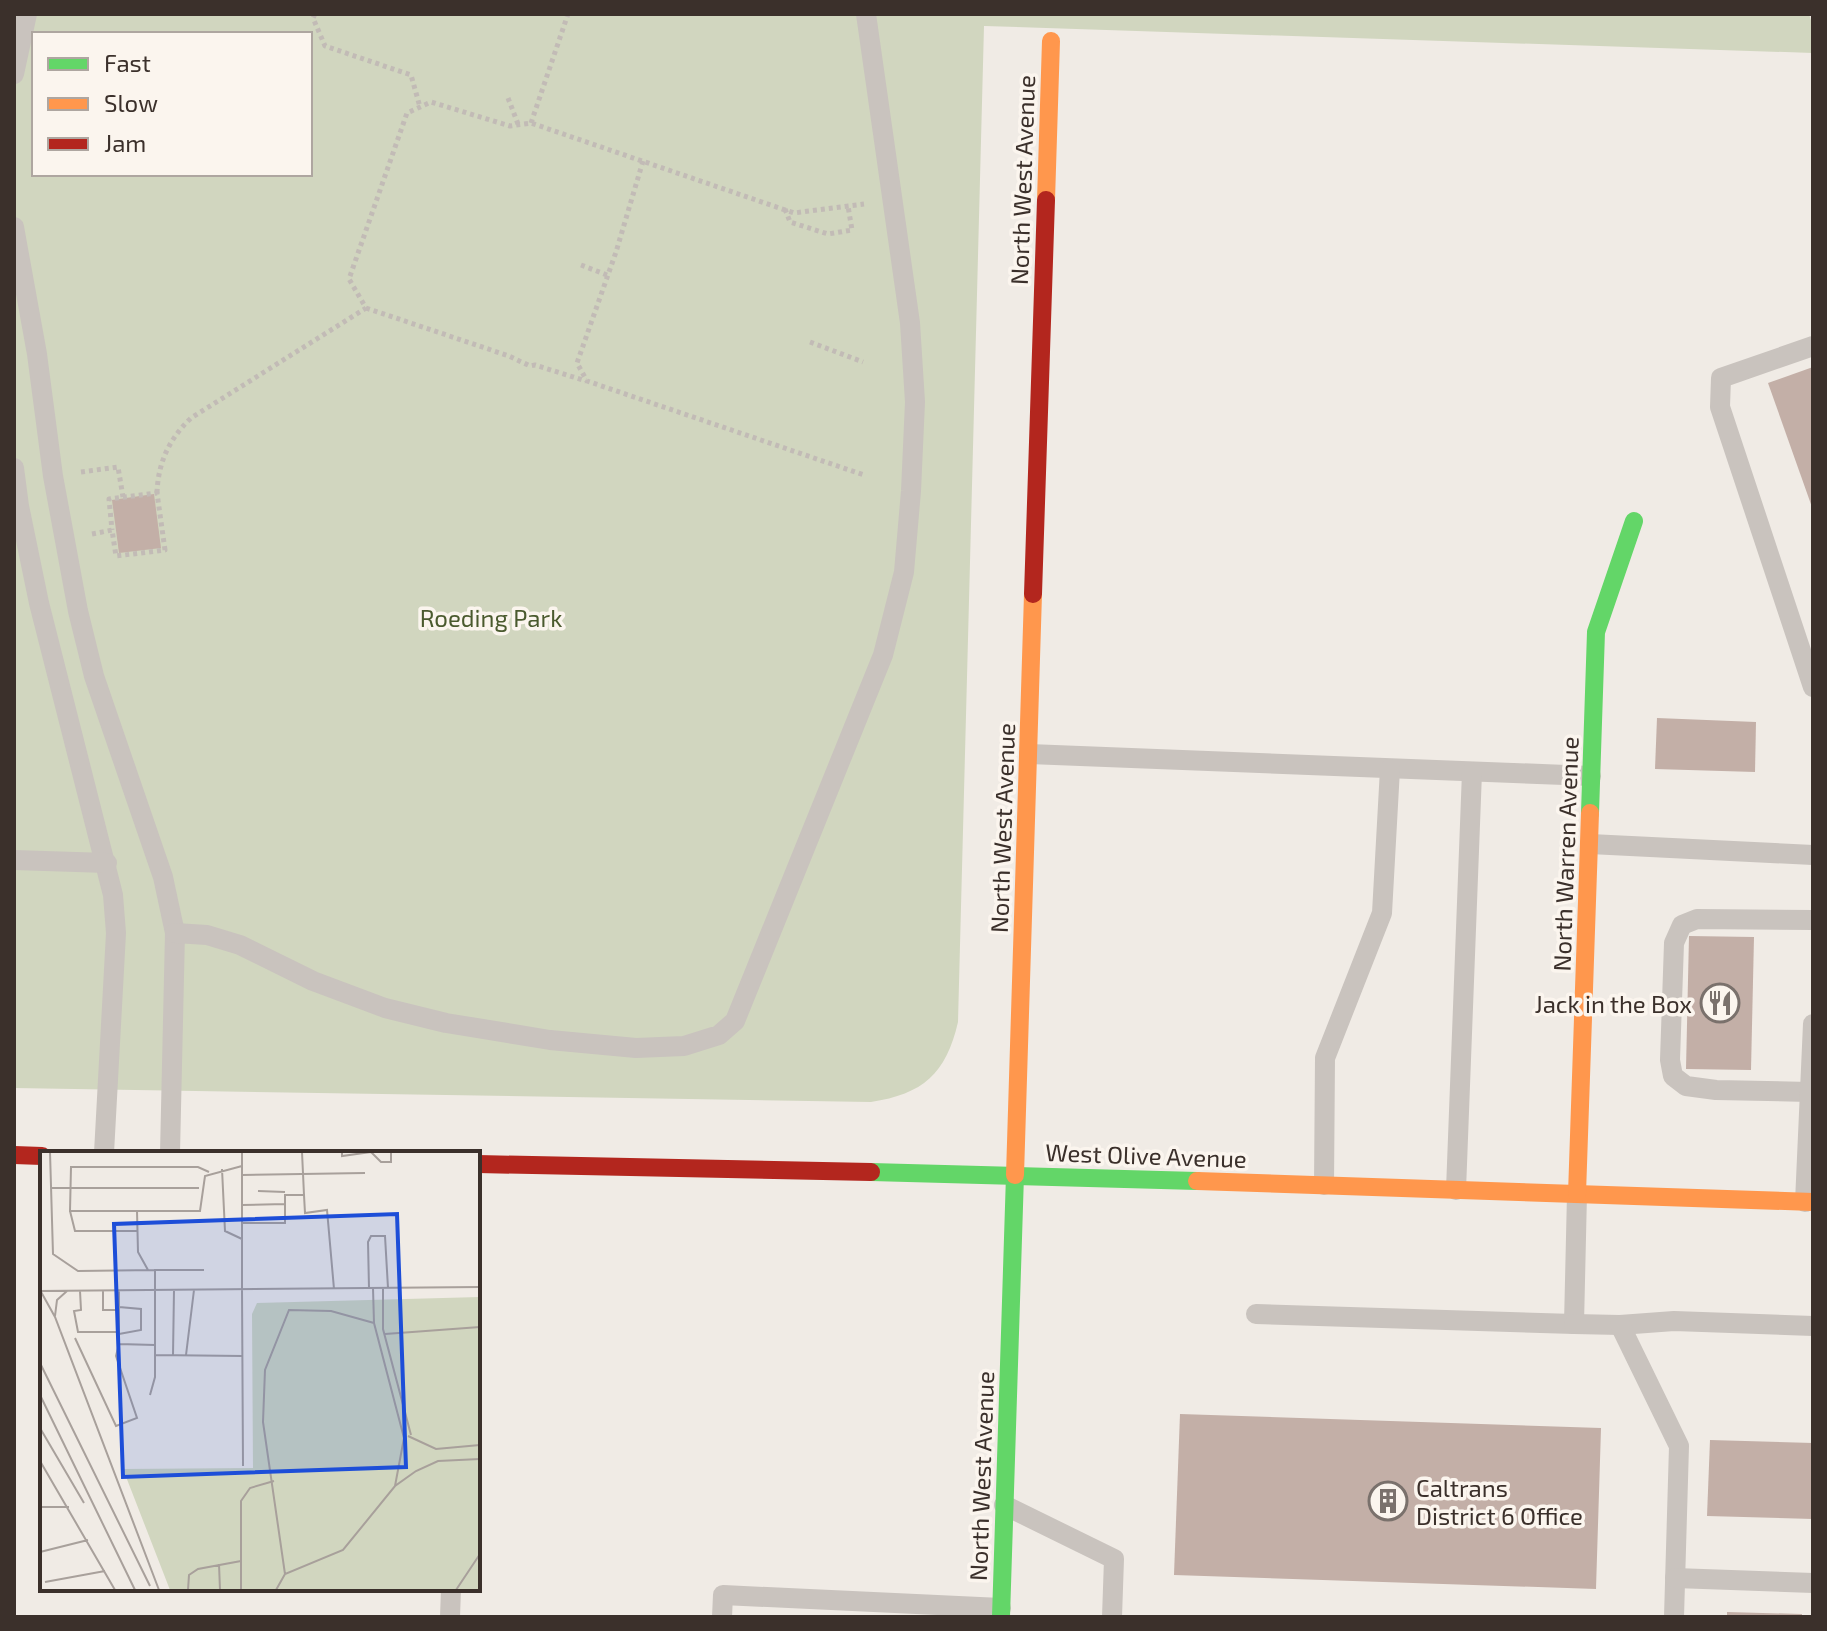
<svg xmlns="http://www.w3.org/2000/svg" width="1827" height="1631" font-family="'Exo 2',sans-serif">
<style>
.green{fill:#d1d6bf;fill-rule:evenodd}
.building{fill:#c3afa7}
.lines{fill:none;stroke-linecap:round;stroke-linejoin:round}
.path{stroke:#c2bbb6;stroke-width:5;stroke-dasharray:4 4;stroke-linecap:butt}
.lane{stroke:#c9c3be;stroke-width:20}
.fast{stroke:#63d668;stroke-width:18}
.slow{stroke:#ff974d;stroke-width:18}
.jam{stroke:#b3261e;stroke-width:18}
.labels{text-anchor:middle;dominant-baseline:central;stroke-width:7;stroke-linejoin:round;paint-order:stroke}
.street-label{font-size:24px;fill:#3b302b;stroke:#fbf5ee}
.park-label{font-size:24px;fill:#4a5a2e;stroke:#fbf5ee}
.poi-label{font-size:24px;fill:#3b302b;stroke:#fbf5ee;text-anchor:end}
.inset-road{fill:none;stroke:#a8a09b;stroke-width:2}
.view{fill:#1d4ed8;fill-opacity:0.15;stroke:#1d4ed8;stroke-width:4}
.inset-edge{fill:none;stroke:#3b302b;stroke-width:4}
</style>
<rect width="100%" height="100%" fill="#f0ebe5"/>
<path class="green" d="M14,14H1809L1813,27V53L984,26L958,1022C946,1074 923,1094 871,1102L14,1088ZM34,34H310V174H34Z"/>
<g class="building">
<polygon points="1813,367 1813,510 1768,383"/>
<polygon points="154,494 161,548 119,553 112,500"/>
<polygon points="1657,718 1756,722 1755,772 1655,769"/>
<polygon points="1689,936 1754,937 1751,1070 1686,1069"/>
<polygon points="1180,1414 1601,1428 1596,1589 1174,1575"/>
<polygon points="1710,1440 1813,1443 1813,1519 1707,1516"/>
<polygon points="1727,1612 1802,1614 1802,1617 1727,1617"/>
</g>
<g class="lines">
<g class="path">
<polyline points="315,14 313,18 325,46 411,75 420,107"/>
<polyline points="508,98 518,124"/>
<polyline points="531,123 568,14"/>
<polyline points="643,161 616,252 577,363 587,381 864,475"/>
<polyline points="785,209 790,222 828,234 852,230 848,206"/>
<polyline points="581,265 607,275"/>
<polyline points="366,308 509,356 530,366 535,365 586,381"/>
<polyline points="810,342 863,362"/>
<polyline points="81,472 118,467 123,497"/>
<path d="M157,493C158,463 169,439 191,418L366,308L349,279L407,113L431,102L510,126L531,123L794,213L864,204"/>
<polyline points="92,534 112,530 116,556 165,550 157,493 109,499 112,530"/>
</g>
<g class="lane">
<polyline points="14,74 27,14"/>
<polyline points="14,227 37,354 53,476 78,611 94,676 163,877 175,933 170,1153"/>
<polyline points="1813,346 1721,378 1720,407 1813,687"/>
<polyline points="14,468 19,506 39,603 113,895 116,933 104,1153"/>
<polyline points="1029,754 1591,776"/>
<polyline points="1590,844 1813,855"/>
<polyline points="14,860 107,863"/>
<polyline points="175,933 207,935 240,945 313,981 385,1008 446,1023 550,1040 636,1048 684,1046 719,1035 735,1021 883,655 904,572 911,491 915,402 910,323 866,14"/>
<polyline points="1810,1092 1716,1090 1686,1086 1673,1076 1670,1060 1674,943 1682,925 1697,919 1813,920"/>
<polyline points="1324,1185 1325,1058 1382,913 1390,769"/>
<polyline points="1456,1190 1472,772"/>
<polyline points="1805,1202 1813,1024"/>
<polyline points="1256,1314 1574,1324 1577,1194"/>
<polyline points="1574,1324 1620,1325 1674,1321 1813,1326"/>
<polyline points="1620,1325 1679,1446 1674,1617"/>
<polyline points="1004,1505 1114,1559 1112,1617"/>
<polyline points="1675,1578 1813,1583"/>
<polyline points="450,1617 451,1589"/>
<polyline points="722,1617 723,1595 1001,1608"/>
</g>
<g class="fast">
<polyline points="1590,813 1596,632 1634,521"/>
<polyline points="871,1172 1197,1181"/>
<polyline points="1001,1617 1015,1175"/>
</g>
<g class="slow">
<polyline points="1046,200 1051,41"/>
<polyline points="1015,1175 1033,594"/>
<polyline points="1197,1181 1813,1202"/>
<polyline points="1577,1194 1590,813"/>
</g>
<g class="jam">
<polyline points="1033,594 1046,200"/>
<polyline points="14,1155 42,1156"/>
<polyline points="478,1164 871,1172"/>
</g>
</g>
<defs>
<symbol id="restaurant-ring" viewBox="-11 -11 22 22"><circle r="9.5" fill="#fbf5ee" stroke="#7a716c" stroke-width="1.5"/><path d="M-5-6h1v4h1v-4h1v4h1v-4h1v5L-1.5 .5V6h-2V.5L-5-1ZM5-6V6H3V1.5H1.5Q1.5-4 5-6Z" fill="#7a716c"/></symbol>
<symbol id="building-ring" viewBox="-11 -11 22 22"><circle r="9.5" fill="#fbf5ee" stroke="#7a716c" stroke-width="1.5"/><path d="M-4-6H4V6H1V3H-1V6H-4ZM-2.5-4.3h1.7v1.8h-1.7ZM.8-4.3h1.7v1.8H.8ZM-2.5-1h1.7V.8h-1.7ZM.8-1h1.7V.8H.8Z" fill="#7a716c"/></symbol>
</defs>
<g fill-rule="evenodd">
<use href="#restaurant-ring" x="1698" y="981" width="44" height="44"/>
<use href="#building-ring" x="1366" y="1479" width="44" height="44"/>
</g>
<g class="labels">
<g class="street-label">
<text transform="translate(1022 180) rotate(-88)">North West Avenue</text>
<text transform="translate(1002 828) rotate(-88)">North West Avenue</text>
<text transform="translate(1565 854) rotate(-88)">North Warren Avenue</text>
<text transform="translate(1146 1155) rotate(2)">West Olive Avenue</text>
<text transform="translate(981 1476) rotate(-88)">North West Avenue</text>
</g>
<g class="park-label">
<text x="491" y="617">Roeding Park</text>
</g>
<g class="poi-label">
<text x="1692" y="1003">Jack in the Box</text>
<text x="1416" y="1487" text-anchor="start">Caltrans<tspan x="1416" dy="28">District 6 Office</tspan></text>
</g>
</g>
<g transform="translate(40 1151)">
<rect width="440" height="440" fill="#f0ebe5"/>
<path d="M440,146V439H130L83,318L213,317L212,163L217,152Z" fill="#d1d6bf"/>
<path class="inset-road" d="M10,1L13,103L38,120L115,119M202,1V139M262,1L264,44M302,1V5L331,1M331,1L341,11H351V1M182,18L185,80L202,88M169,21L158,16H31L30,60H160L165,25L202,15M202,24L325,22M11,37H159M218,40L245,41M202,54L245,53M30,60L35,80H98M97,60L98,101L108,119M202,72H245V44H264L265,62L287,59L294,138M329,137L328,91L331,85H345L348,137M333,137L334,172L364,287L355,335M343,137V178L371,284M0,139L15,166L119,439M79,139V193L115,194M202,139L203,315M0,140L440,136M40,140L41,159L34,160L38,181H79M63,140V159H79M15,165L17,149L27,140M79,183L101,179V158L79,156M345,183L440,176M35,187L76,275L97,267L76,205L79,193M115,204L202,205M133,204L134,139M146,204L154,139M0,212L110,435M0,244L95,439M110,244L115,226V119H164M0,277L44,352M368,285L396,298L440,294M0,310L75,439M0,356H29M0,401L48,389M179,413L180,439M245,423L223,271L225,219L249,159L291,160L334,172M5,431L65,420M148,439L149,424L158,418L201,410M201,439V350L210,337L234,330M236,439L245,423L303,399L355,335L376,320L398,310L440,308M416,439L440,403"/>
<path class="view" d="M357,63L366,316L83,326L74,73Z"/>
<rect width="440" height="440" class="inset-edge"/>
</g>
<rect width="1827" height="1631" fill="none" stroke="#3b302b" stroke-width="32"/>
<rect x="32" y="32" width="280" height="144" fill="#fbf5ee" stroke="#aea6a0" stroke-width="2"/>
<rect x="48" y="58" width="40" height="12" fill="#63d668" stroke="#aea6a0" stroke-width="2"/>
<text x="104" y="72" font-size="24" fill="#3b302b">Fast</text>
<rect x="48" y="98" width="40" height="12" fill="#ff974d" stroke="#aea6a0" stroke-width="2"/>
<text x="104" y="112" font-size="24" fill="#3b302b">Slow</text>
<rect x="48" y="138" width="40" height="12" fill="#b3261e" stroke="#aea6a0" stroke-width="2"/>
<text x="104" y="152" font-size="24" fill="#3b302b">Jam</text>
</svg>
